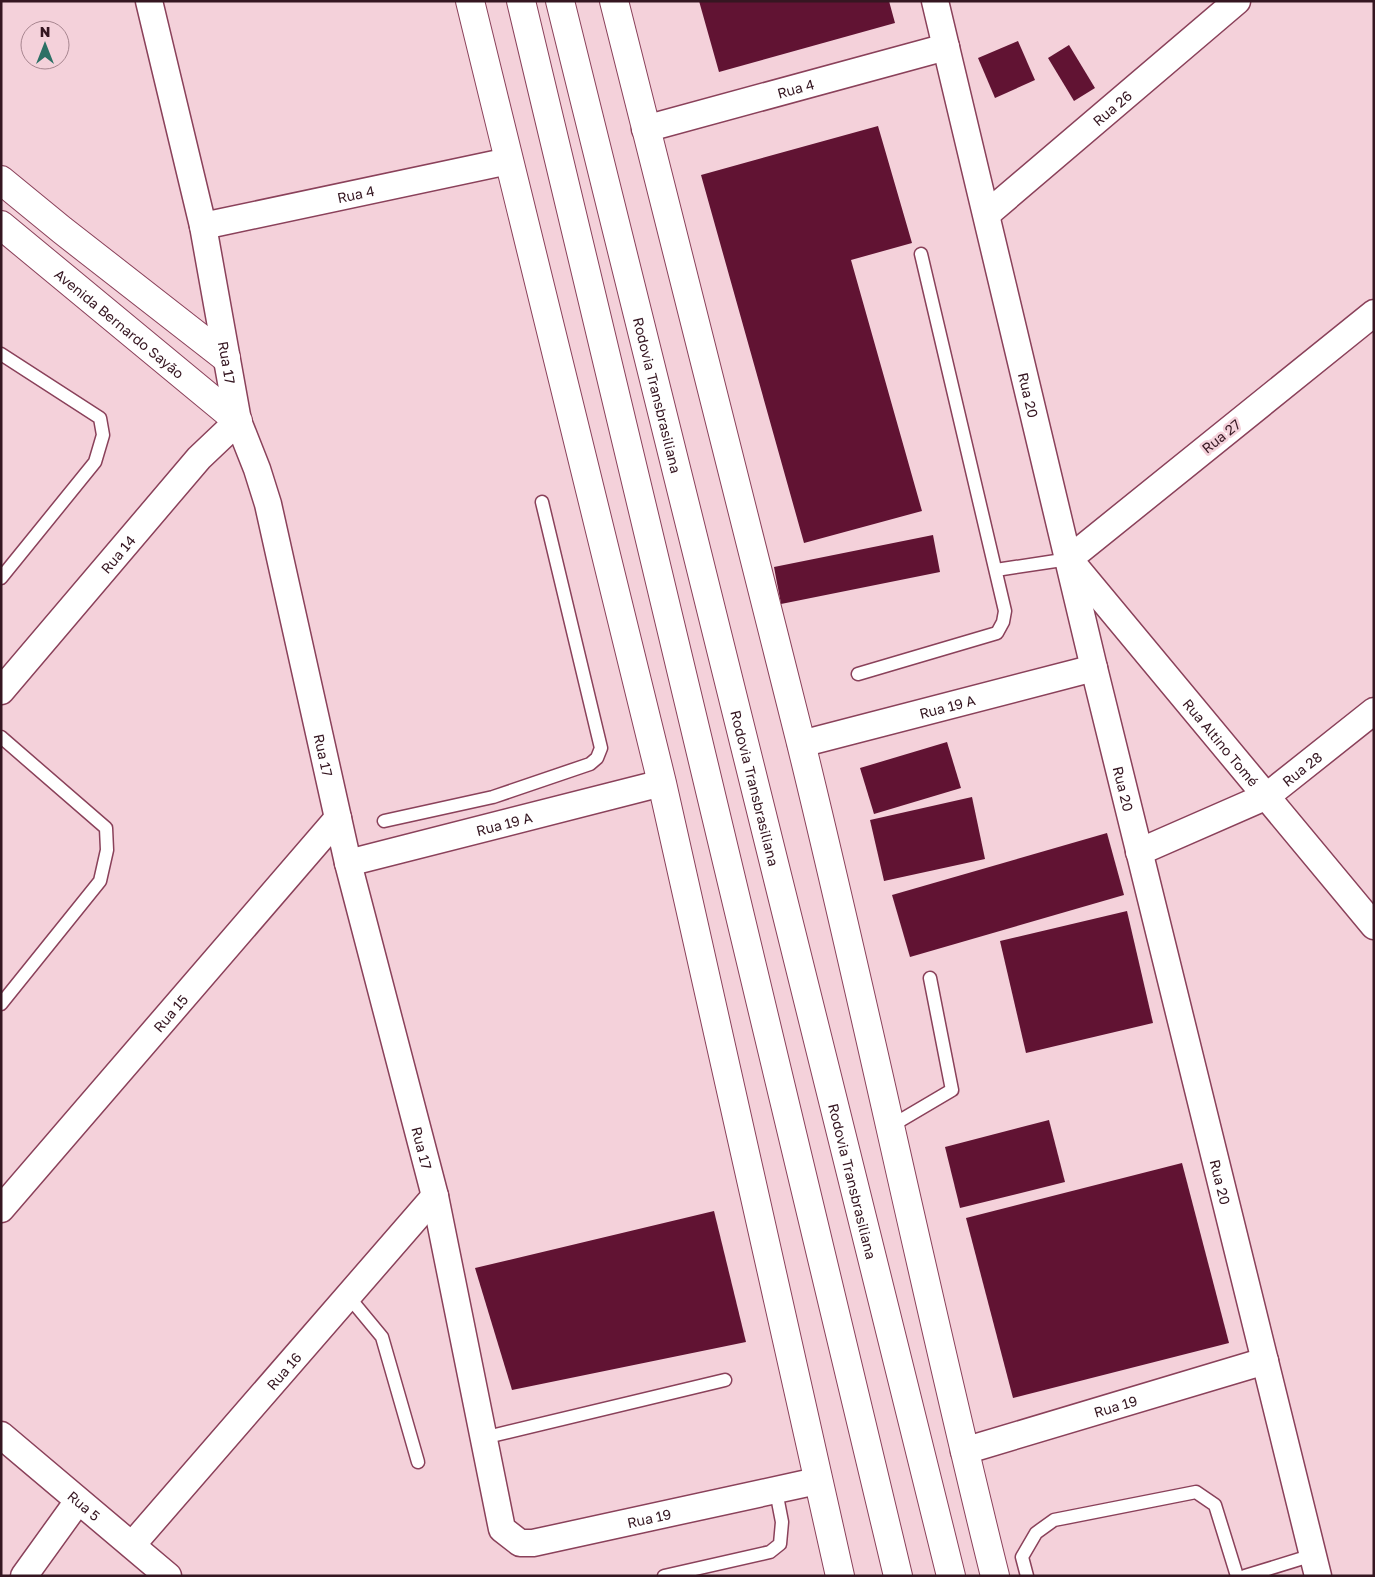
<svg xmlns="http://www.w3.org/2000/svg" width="1375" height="1577" font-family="'Golos Text',sans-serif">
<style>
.building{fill:#611333}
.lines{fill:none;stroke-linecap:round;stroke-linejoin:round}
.lane-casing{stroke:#8a415a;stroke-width:15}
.street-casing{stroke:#8a415a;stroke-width:29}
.secondary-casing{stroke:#8a415a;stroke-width:30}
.highway-casing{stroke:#8a415a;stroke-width:30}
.lane{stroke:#fff;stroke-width:12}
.street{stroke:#fff;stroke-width:26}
.secondary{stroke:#fff;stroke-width:28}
.highway{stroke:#fff;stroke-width:28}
.labels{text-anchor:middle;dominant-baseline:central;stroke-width:5;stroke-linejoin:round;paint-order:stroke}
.street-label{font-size:14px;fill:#351621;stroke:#f4d1da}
</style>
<rect width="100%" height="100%" fill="#f4d1da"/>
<g class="building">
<polygon points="699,1 889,1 895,23 719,72"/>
<polygon points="1018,41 1035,80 995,98 978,58"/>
<polygon points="1069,45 1095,88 1074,101 1048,58"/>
<polygon points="878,126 912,243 851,260 922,511 804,543 701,175"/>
<polygon points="933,535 940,572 781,604 774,567"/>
<polygon points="947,742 961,788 874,814 860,768"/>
<polygon points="972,797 985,859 884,881 870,820"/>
<polygon points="1107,833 1124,895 910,957 892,895"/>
<polygon points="1127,911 1153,1023 1026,1053 1000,941"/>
<polygon points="1049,1120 1065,1182 960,1208 945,1147"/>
<polygon points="1182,1163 1229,1343 1013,1398 966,1218"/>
<polygon points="714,1211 746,1342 512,1390 475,1268"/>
</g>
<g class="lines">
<defs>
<g id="lane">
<polyline points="1,354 100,418 103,435 95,462 1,578"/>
<polyline points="996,570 1069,559"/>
<polyline points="858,674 997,633 1003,622 1005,611 921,254"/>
<polyline points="1,737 106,828 107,850 100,881 1,1004"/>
<polyline points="384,821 493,797 590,764 597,758 601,748 542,502"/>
<polyline points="891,1126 952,1090 930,978"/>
<polyline points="348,1296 382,1337 418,1462"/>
<polyline points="483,1438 725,1380"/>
<polyline points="664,1576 770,1552 780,1544 782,1522 776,1491"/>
<polyline points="1027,1576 1022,1557 1036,1533 1054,1520 1196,1492 1215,1505 1237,1576"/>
<polyline points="1245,1576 1313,1555"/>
</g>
<g id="street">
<path id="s1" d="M149,1L203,226L238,421L257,469L268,504L348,863L435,1196L502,1529L520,1543H533L817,1481"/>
<path id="s2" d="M935,1L1094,668L1318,1576"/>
<path id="s3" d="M645,129L946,47"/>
<path id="s4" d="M987,214L1237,1"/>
<path id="s5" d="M203,226L509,161"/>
<path id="s6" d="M1374,313L1069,559L1374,926"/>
<path id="s7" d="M1,691L199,458L238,421"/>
<path id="s8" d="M801,744L1094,668"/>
<path id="s9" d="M1139,852L1267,796L1374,711"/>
<path id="s10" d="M348,863L662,783"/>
<path id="s11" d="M1,1209L338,818"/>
<path id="s12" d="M1,1435L168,1576"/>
<path id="s13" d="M964,1451L1265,1361"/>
<path id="s14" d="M132,1545L435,1196"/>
<polyline points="24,1576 78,1501"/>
</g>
<g id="secondary">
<polyline points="470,1 662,783 840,1576"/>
<path d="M614,1C675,249 740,496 801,743C869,1020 926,1299 995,1576"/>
<polyline points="1,180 62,230 226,358"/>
<path id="s15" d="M1,225L238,421"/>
</g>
<g id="highway">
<polyline points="521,1 898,1576"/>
<path id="s16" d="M560,1L951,1576"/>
</g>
</defs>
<use href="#lane" class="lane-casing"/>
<use href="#street" class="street-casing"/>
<use href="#secondary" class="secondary-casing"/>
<use href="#highway" class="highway-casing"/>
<use href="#lane" class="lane"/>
<use href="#street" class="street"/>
<use href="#secondary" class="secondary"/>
<use href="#highway" class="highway"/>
</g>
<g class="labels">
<g class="street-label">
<text stroke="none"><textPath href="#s3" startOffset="156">Rua 4</textPath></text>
<text stroke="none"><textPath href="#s4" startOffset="164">Rua 26</textPath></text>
<text stroke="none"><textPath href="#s5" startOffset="156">Rua 4</textPath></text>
<text stroke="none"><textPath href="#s15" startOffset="154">Avenida Bernardo Sayão</textPath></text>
<text stroke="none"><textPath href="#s1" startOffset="370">Rua 17</textPath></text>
<text stroke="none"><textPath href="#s2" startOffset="405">Rua 20</textPath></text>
<text stroke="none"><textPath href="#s16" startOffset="406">Rodovia Transbrasiliana</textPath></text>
<text transform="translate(1221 436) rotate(-39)">Rua 27</text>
<text stroke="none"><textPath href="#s7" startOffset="180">Rua 14</textPath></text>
<text stroke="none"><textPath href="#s8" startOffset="151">Rua 19 A</textPath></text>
<text stroke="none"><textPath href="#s6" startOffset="630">Rua Altino Tomé</textPath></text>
<text stroke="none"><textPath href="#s1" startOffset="775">Rua 17</textPath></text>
<text stroke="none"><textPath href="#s9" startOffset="184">Rua 28</textPath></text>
<text stroke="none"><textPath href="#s16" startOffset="811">Rodovia Transbrasiliana</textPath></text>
<text stroke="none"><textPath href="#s2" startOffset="810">Rua 20</textPath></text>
<text stroke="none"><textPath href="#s10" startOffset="161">Rua 19 A</textPath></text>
<text stroke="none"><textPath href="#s11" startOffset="259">Rua 15</textPath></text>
<text stroke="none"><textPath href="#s1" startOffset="1180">Rua 17</textPath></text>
<text stroke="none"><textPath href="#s16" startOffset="1216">Rodovia Transbrasiliana</textPath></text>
<text stroke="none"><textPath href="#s2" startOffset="1215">Rua 20</textPath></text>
<text stroke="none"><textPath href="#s14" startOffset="231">Rua 16</textPath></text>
<text stroke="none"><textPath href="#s13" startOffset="158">Rua 19</textPath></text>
<text stroke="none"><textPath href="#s12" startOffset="109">Rua 5</textPath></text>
<text stroke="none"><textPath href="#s1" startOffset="1724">Rua 19</textPath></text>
</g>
</g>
<rect width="1375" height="1577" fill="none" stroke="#351621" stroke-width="5"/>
<g transform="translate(45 45)"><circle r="24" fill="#f4d1da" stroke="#a88690"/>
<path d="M0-4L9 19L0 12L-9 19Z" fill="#2b7065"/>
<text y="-8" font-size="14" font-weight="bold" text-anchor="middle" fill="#351621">N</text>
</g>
</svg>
